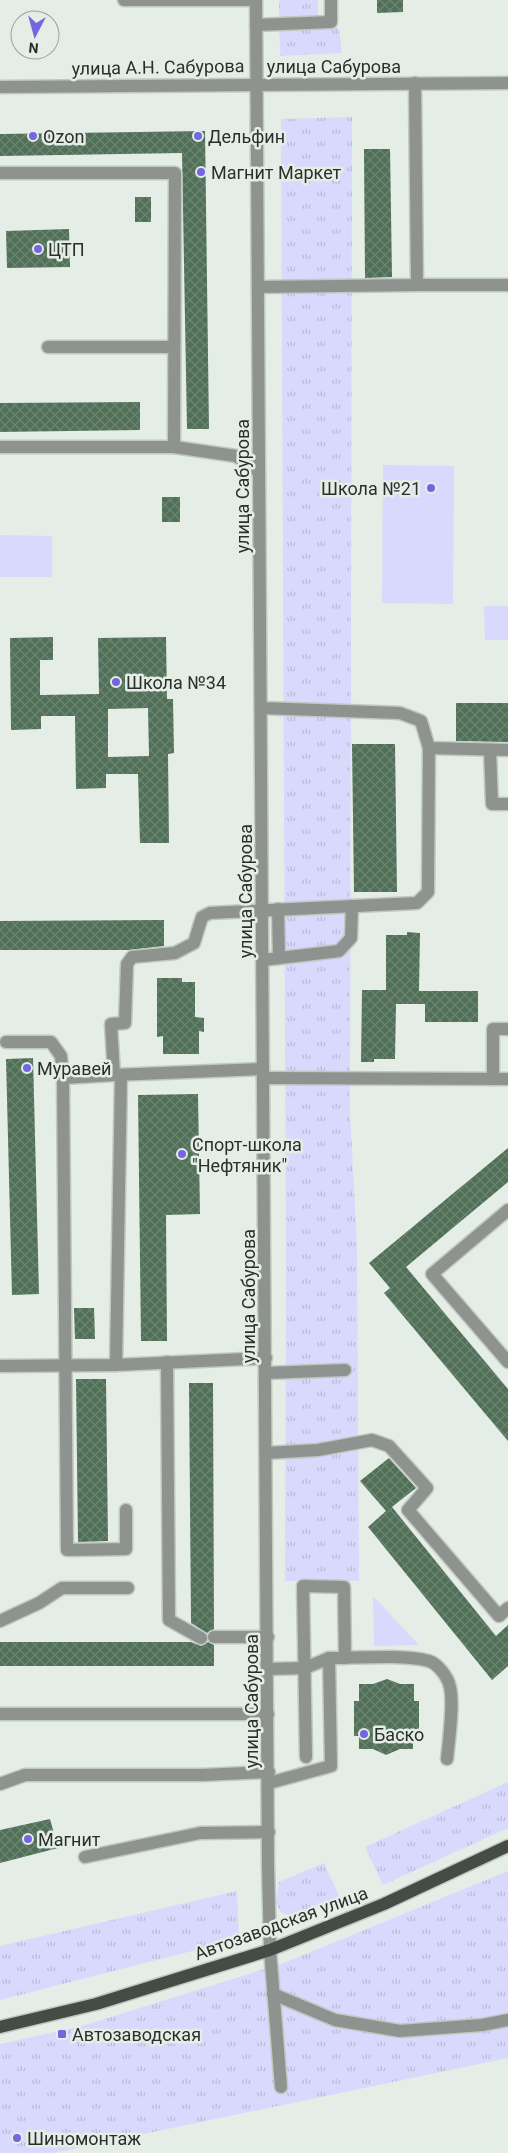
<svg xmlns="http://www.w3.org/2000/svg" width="508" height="2153" font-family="Roboto,sans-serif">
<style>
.grass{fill:url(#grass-tufts)}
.park{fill:#d8d9fc}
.building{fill:url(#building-cross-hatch);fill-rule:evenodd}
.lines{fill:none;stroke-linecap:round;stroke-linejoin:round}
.minor-casing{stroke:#c0c8c1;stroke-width:15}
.major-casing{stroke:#c0c8c1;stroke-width:15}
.minor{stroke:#8f938f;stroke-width:12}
.major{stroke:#454c46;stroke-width:12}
.poi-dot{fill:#7466e1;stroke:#e5eee6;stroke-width:2}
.labels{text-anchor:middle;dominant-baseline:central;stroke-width:5;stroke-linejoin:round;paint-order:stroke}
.street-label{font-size:18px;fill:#2b2f2c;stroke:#e5eee6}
.poi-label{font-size:18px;fill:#2b2f2c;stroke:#e5eee6;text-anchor:start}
</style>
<defs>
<pattern id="grass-tufts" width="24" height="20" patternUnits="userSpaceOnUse" patternTransform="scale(1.25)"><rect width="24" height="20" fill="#d8d9fc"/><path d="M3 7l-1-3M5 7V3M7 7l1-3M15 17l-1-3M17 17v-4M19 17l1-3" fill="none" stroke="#babbd8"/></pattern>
<pattern id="building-cross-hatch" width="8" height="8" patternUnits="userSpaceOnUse" patternTransform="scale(1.25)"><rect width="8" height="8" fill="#507057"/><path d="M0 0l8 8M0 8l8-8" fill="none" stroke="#6c8471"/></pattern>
</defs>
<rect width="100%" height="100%" fill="#e5eee6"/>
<g class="grass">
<polygon points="279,0 318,0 318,16 339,29 342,53 280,56"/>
<polygon points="352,117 350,1114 357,1244 359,1581 285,1581 286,1273 281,119"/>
<polygon points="508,1782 508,1828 383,1885 365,1847"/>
<polygon points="324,1863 340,1898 293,1916 281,1913 276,1903 279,1882"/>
<polygon points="508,1871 508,2058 53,2153 0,2153 0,2044 82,2026 284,1963"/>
<polygon points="237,1891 239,1939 0,2000 0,1946"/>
</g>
<g class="park">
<polygon points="383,465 454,466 453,604 382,603"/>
<polygon points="0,535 52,536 52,577 0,577"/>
<polygon points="484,606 508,606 508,640 485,640"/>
<polygon points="373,1596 419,1645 374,1646"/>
</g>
<g class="building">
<polygon points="377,0 403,0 403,12 377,13"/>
<polygon points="205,131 209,429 187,429 182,153 0,156 0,134"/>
<polygon points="364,149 390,149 392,277 365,278"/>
<rect x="135" y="197" width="16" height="25"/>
<polygon points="69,229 70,267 7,268 6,231"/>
<polygon points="140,402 140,430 0,432 0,403"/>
<rect x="162" y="497" width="18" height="25"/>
<path d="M53,637V660H40V695L99,694L98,638L166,637L167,699H173L174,753L168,754L169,843H140L138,774H106V788L76,789L75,716H41V729L11,730L10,638ZM148,708L149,756L108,757V709Z"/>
<polygon points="456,703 508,703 508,742 456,741"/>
<polygon points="352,744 395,744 397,892 354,892"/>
<polygon points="164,920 164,946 129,950 0,950 0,921"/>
<polygon points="407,932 420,933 419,991 478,991 478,1022 425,1022 425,1004 396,1004 395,1059 374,1059 374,1062 361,1062 362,990 386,990 386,935 407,935"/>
<polygon points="157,978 182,978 182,982 195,982 195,1017 204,1018 204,1032 199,1031 199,1054 163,1054 163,1036 157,1037"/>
<polygon points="33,1058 39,1294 12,1295 6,1059"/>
<polygon points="198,1094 200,1214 166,1215 167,1341 141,1341 138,1095"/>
<polygon points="508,1148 508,1182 406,1267 508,1389 508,1441 384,1293 390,1288 369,1263"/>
<polygon points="74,1308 94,1308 95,1339 75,1339"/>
<polygon points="76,1379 106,1379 108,1541 78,1542"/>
<polygon points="189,1383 213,1383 214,1629 207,1633 191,1623"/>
<polygon points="389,1458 416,1488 392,1507 496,1636 508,1625 508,1666 492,1680 368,1527 386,1511 360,1481"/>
<polygon points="0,1642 191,1642 201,1646 208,1642 214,1645 214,1666 0,1666"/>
<polygon points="387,1679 400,1684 414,1684 414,1701 419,1701 419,1734 413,1734 413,1749 400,1749 386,1755 373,1749 359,1749 359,1736 354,1736 354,1701 359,1701 359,1684 373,1684"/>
<polygon points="50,1819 58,1848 0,1863 0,1830"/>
</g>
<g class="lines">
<defs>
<g id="minor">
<polyline points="124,0 256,0"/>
<polyline points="256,0 268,1865 270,1950 281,2087"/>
<polyline points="256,25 331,22 331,0"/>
<polyline points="0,87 508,83"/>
<polyline points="0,173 175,173 174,447"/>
<polyline points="417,285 508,285"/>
<polyline points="258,287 417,285 415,83"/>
<polyline points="48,347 174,347"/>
<polyline points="0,447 174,447 236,456 259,472"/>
<polyline points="261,708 400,713 421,721 429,748 508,750"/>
<polyline points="490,750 492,804 508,804"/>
<polyline points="278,909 279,958"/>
<polyline points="263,960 339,951 351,938 352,906"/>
<polyline points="6,1042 51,1042 61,1056 63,1078"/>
<polyline points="263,1069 114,1075 111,1024 125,1023 127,964 132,957 175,953 194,943 202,917 210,913 417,903 428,892 429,748"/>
<polyline points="114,1075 63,1078 67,1550 126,1549 126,1510"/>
<polyline points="263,1078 508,1079"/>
<polyline points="493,1079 493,1029 508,1029"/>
<polyline points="508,1210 432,1274 508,1362"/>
<polyline points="167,1362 169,1620 201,1638"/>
<polyline points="116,1365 121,1075"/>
<polyline points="0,1366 116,1365 266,1358"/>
<polyline points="266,1373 345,1370"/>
<polyline points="266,1453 318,1450 372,1440 389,1446 427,1488 408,1510 499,1616 508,1608"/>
<polyline points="0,1621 39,1603 62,1588 128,1588"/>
<polyline points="214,1637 268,1637"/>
<polyline points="268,1669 305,1668 329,1658"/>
<polyline points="0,1714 268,1714"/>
<polyline points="306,1757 303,1586 344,1587 345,1658"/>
<path d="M269,1783L331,1766L329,1658C356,1658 404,1654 429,1661C438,1664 448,1677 450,1687C454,1704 449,1740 447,1759"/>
<polyline points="0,1784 25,1775 203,1775 269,1772"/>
<polyline points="85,1857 200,1833 269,1832"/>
<polyline points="273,1994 335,2020 400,2031 482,2025 508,2020"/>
</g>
<polyline id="major" points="0,2027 96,2004 270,1950 384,1904 508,1846"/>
</defs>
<use href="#minor" class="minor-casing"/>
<use href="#major" class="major-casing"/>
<use href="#minor" class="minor"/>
<use href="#major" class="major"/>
</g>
<g class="poi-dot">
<circle cx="33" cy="136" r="5"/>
<circle cx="198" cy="136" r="5"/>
<circle cx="201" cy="172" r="5"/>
<circle cx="38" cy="249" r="5"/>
<circle cx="431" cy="488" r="5"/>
<circle cx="116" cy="682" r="5"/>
<circle cx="27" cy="1068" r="5"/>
<circle cx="182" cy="1154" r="5"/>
<circle cx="364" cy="1734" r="5"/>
<circle cx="28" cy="1839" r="5"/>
<rect x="57" y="2029" width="10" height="10" rx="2.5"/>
<circle cx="17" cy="2138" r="5"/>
</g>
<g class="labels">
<g class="street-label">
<text x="334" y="66">улица Сабурова</text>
<text transform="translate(158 67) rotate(-1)">улица А.Н. Сабурова</text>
<text transform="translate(242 486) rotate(-90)">улица Сабурова</text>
<text transform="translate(245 891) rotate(-90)">улица Сабурова</text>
<text transform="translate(248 1296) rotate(-90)">улица Сабурова</text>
<text transform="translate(251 1701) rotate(-90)">улица Сабурова</text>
<text transform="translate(281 1923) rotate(-20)">Автозаводская улица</text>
</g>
<g class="poi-label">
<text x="43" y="136">Ozon</text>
<text x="208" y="136">Дельфин</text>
<text x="211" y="172">Магнит Маркет</text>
<text x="48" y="249">ЦТП</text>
<text x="421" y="488" text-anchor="end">Школа №21</text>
<text x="126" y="682">Школа №34</text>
<text x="37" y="1068">Муравей</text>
<text x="192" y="1144">Спорт-школа<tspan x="192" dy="21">"Нефтяник"</tspan></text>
<text x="374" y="1734">Баско</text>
<text x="38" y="1839">Магнит</text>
<text x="72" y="2034">Автозаводская</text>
<text x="27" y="2138">Шиномонтаж</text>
</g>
</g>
<g transform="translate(35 35) rotate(186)"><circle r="24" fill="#e5eee6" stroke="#9ba29c"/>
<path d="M0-4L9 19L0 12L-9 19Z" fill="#7466e1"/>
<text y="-8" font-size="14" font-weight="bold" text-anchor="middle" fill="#2b2f2c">N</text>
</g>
</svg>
